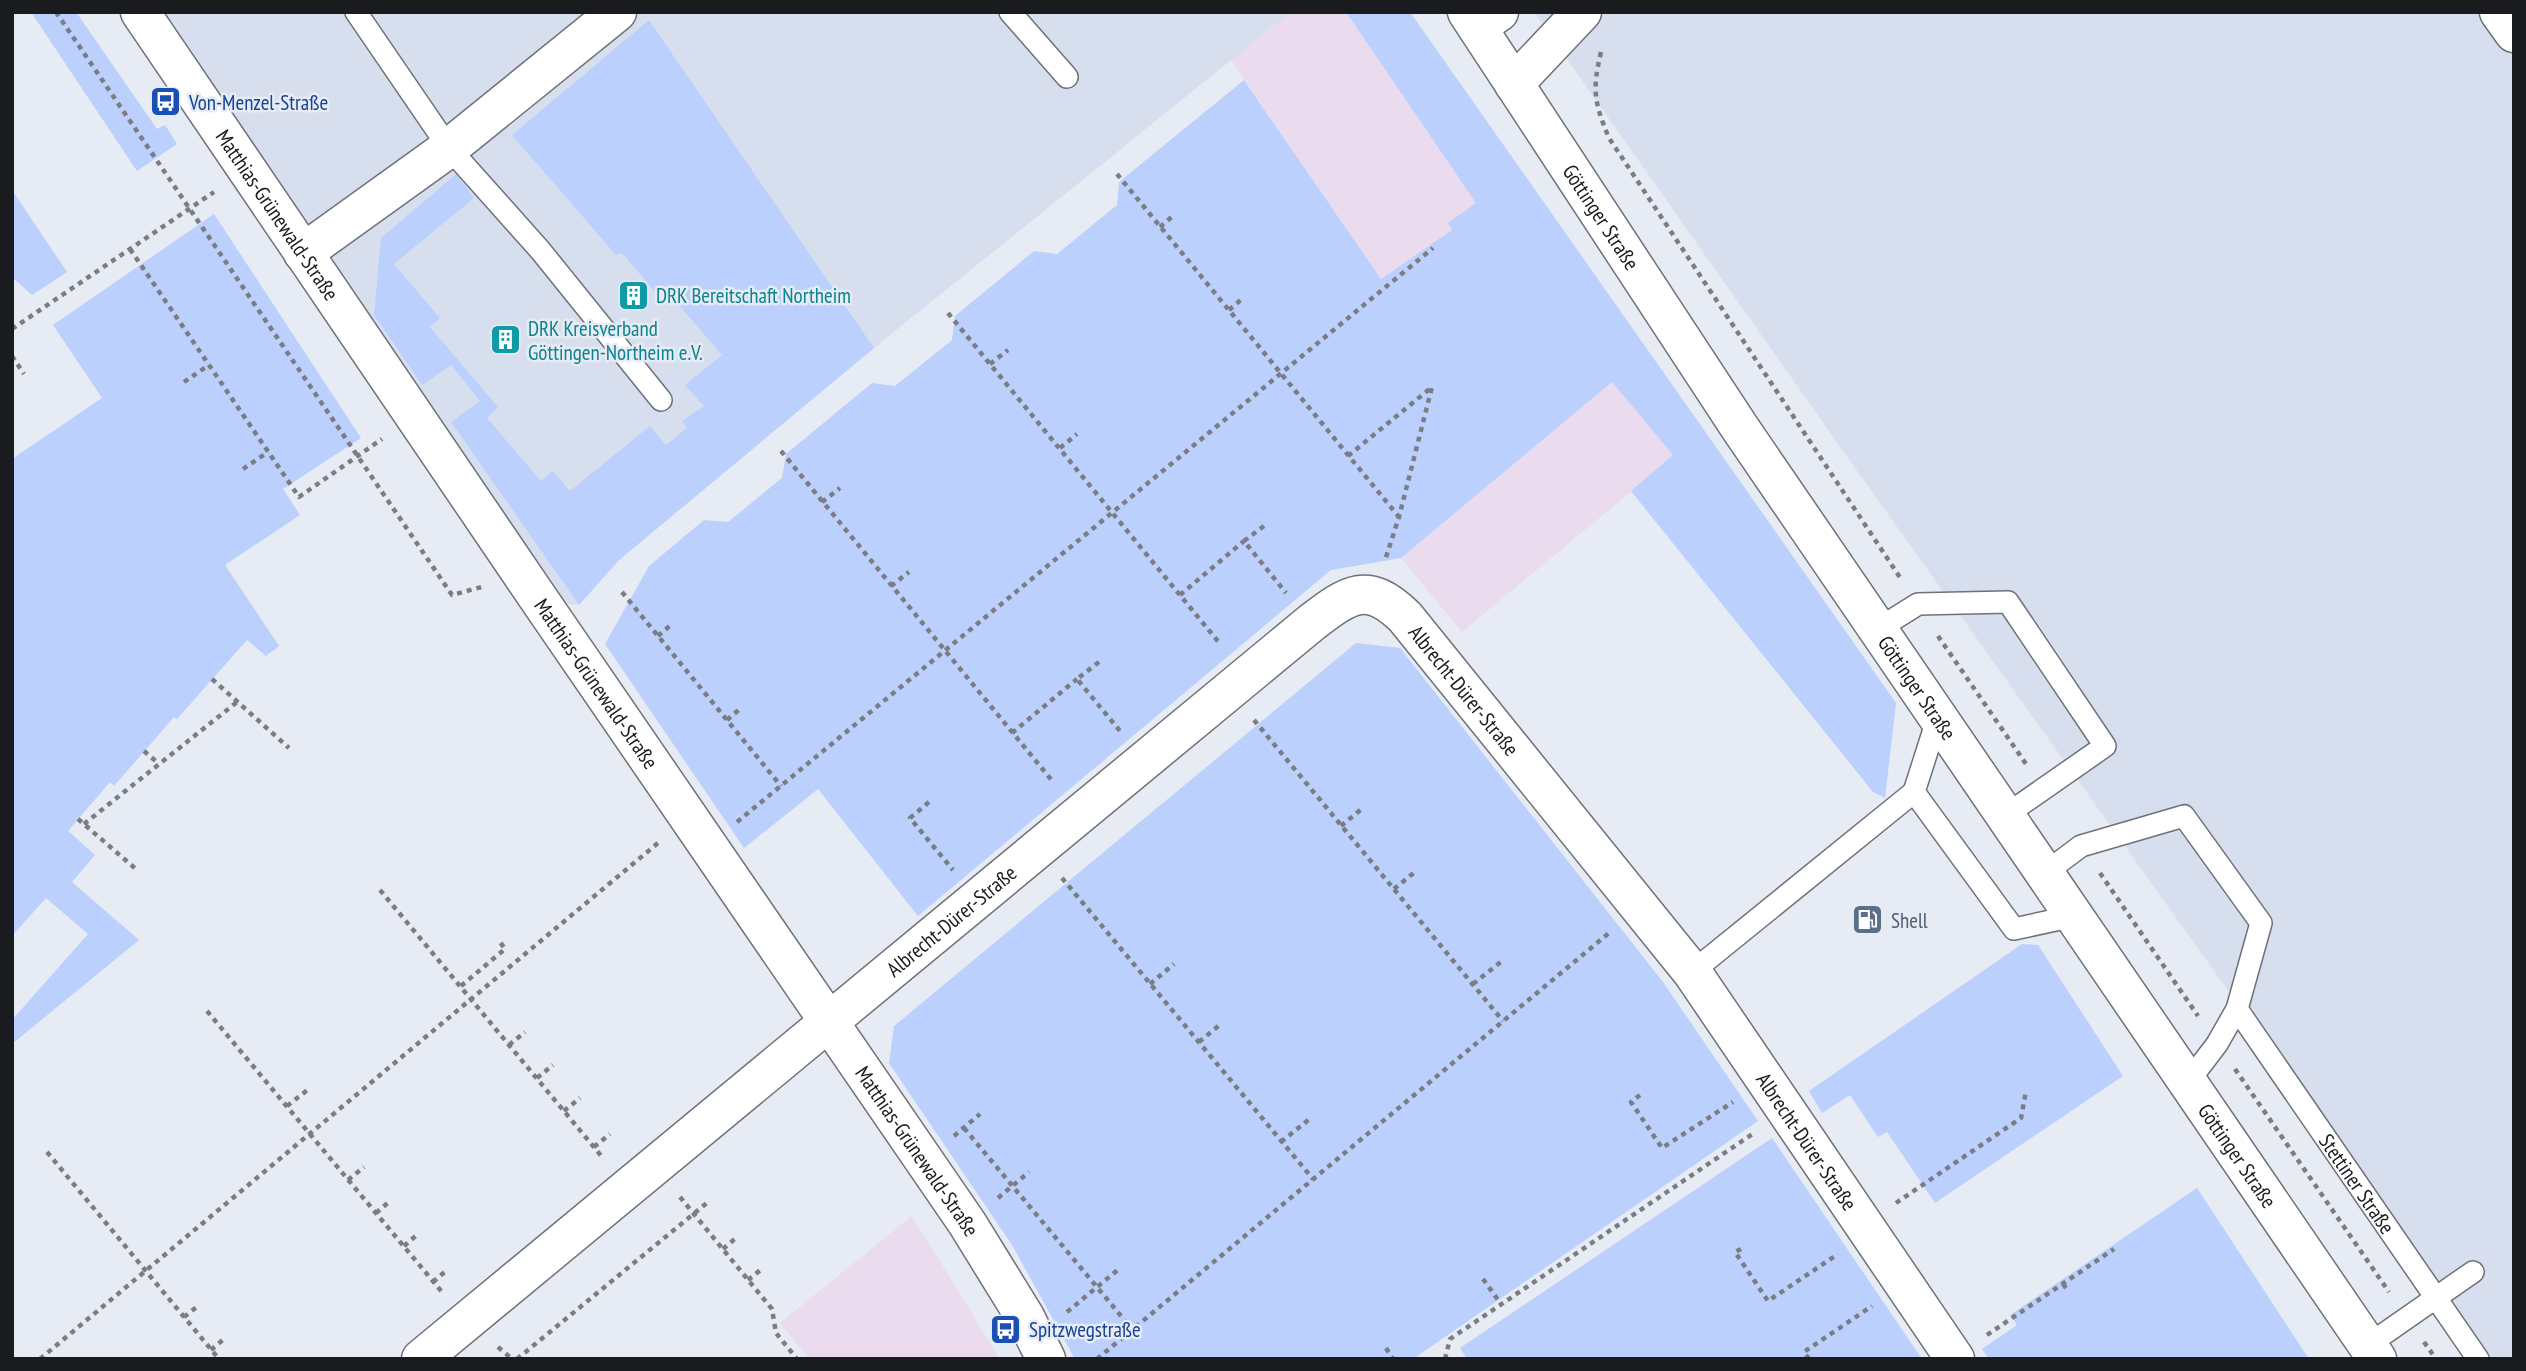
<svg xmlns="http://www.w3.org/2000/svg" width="2526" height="1371" font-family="'PT Sans Narrow',sans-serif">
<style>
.built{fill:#d7dfef}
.industrial{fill:#eadbee}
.green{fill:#bbd0fd}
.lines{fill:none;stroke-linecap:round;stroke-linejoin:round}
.lane-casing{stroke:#6d7179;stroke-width:24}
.street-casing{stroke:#6d7179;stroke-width:41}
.secondary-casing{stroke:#6d7179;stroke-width:41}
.path{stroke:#7a7d83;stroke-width:4.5;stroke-dasharray:5 5;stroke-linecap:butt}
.lane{stroke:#fff;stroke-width:21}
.street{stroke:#fff;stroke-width:38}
.secondary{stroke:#fff;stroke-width:38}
.labels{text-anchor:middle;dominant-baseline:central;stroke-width:5;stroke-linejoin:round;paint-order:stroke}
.transit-label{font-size:21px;fill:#164399;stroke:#e6ebf4;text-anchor:start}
.street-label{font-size:21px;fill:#191b1e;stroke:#e6ebf4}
.culture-label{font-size:21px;fill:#0d838f;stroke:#e6ebf4;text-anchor:start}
.service-label{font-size:21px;fill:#4e5e75;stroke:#e6ebf4;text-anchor:start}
</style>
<rect width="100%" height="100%" fill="#e6ebf4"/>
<g class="built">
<polygon points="153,12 1291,12 874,348 619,560 579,605 551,602"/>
<polygon points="1534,12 2514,12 2514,1359 2491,1359 1838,444"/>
</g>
<g class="industrial">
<polygon points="1291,12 1346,12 1477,203 1448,223 1453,230 1381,279 1231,60"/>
<polygon points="1612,382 1674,456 1462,632 1401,558"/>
<polygon points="912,1216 1000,1359 809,1359 780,1323"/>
</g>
<g class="green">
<polygon points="31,12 76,12 157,129 165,125 177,144 137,171"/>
<polygon points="1346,12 1410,12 1896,703 1885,798 1873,792 1631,491 1673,455 1612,382 1401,558 1331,570 918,916 818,789 744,848 605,644 649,566 704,520 728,522 782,478 786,454 872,383 895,386 952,340 955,316 1034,251 1057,254 1117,205 1119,182 1244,80 1381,279 1452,230 1448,223 1476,203"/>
<polygon points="649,20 874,348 619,560 579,605 451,422 480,401 451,365 422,385 374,315 381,238 456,174 474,198 394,264 440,318 430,327 498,407 487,418 541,481 553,471 570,491 650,426 666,445 687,428 682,421 704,406 685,385 722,355 665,289 657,294 622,253 616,255 512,135"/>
<polygon points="12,190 67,272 32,295 12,277"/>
<polygon points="214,214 361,438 283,489 300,515 225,565 279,646 266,656 247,640 177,719 174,717 114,786 110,782 68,831 95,855 72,882 139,940 12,1044 12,1020 88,934 46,898 12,936 12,459 102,398 53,325"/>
<polygon points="1356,643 1400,648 1663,982 1758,1121 1413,1359 1075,1359 1012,1245 889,1063 894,1026"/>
<polygon points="2022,944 2038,945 2123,1076 1935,1203 1887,1132 1878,1137 1850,1095 1822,1113 1809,1091"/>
<polygon points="1772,1138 1922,1359 1467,1359 1460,1348"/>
<polygon points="2197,1188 2309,1359 1989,1359 1982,1349 2017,1325 2010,1315"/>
</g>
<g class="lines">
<defs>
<g id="lane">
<polyline points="356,12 449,148 540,250 661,400"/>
<polyline points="1010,12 1067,77"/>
<polyline points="1878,629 1918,604 2008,602 2105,746 2006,815"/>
<polyline points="1938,717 1914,792 2014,929 2074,916"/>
<polyline points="2045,873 2081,846 2184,816 2261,923 2237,1009 2217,1044 2188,1082"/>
<polyline points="1692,972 1914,792"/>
<path id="s1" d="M2237,1009L2478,1359"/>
<polyline points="2368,1345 2473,1272"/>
</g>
<g id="street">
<path id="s2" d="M140,12L536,595L967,1223L1025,1317L1046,1359"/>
<polyline points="2499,12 2514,33"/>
<polyline points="1477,27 1499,12"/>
<polyline points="1514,84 1582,12"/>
<polyline points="303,253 449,148 617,12"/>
<path id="s3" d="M421,1359L1311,623C1349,594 1367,580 1405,617L1692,972L1955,1359"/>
</g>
<g id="secondary">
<path id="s4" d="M1467,12L1740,428L2377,1359"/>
</g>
</defs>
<use href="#lane" class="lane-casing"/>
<use href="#street" class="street-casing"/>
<use href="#secondary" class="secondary-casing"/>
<g class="path">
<polyline points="56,12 452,595 485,586"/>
<path d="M1601,52C1592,90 1594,102 1609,138L1901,579"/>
<polyline points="1117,174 1399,517"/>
<polyline points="1160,227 1175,214"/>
<polyline points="130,249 299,497 382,439"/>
<polyline points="1229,310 1243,298"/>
<polyline points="948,313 1221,645"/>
<polyline points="12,329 214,192"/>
<polyline points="12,356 24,374"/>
<polyline points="990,364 1008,350"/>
<polyline points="184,382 209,365"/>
<polyline points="1060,448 1077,434"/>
<polyline points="781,451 1054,783"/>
<polyline points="1348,456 1432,387 1399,517 1385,560"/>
<polyline points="243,469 268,452"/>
<polyline points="822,502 840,488"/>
<polyline points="1264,526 1244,541 1286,593"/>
<polyline points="891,586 909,572"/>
<polyline points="622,592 781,786"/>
<polyline points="1180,595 1244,541"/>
<polyline points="658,636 673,623"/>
<polyline points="1938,636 2026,764"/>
<polyline points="1099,662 1077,679 1120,731"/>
<polyline points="212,679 289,748"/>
<polyline points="727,720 742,707"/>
<polyline points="1254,720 1503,1021"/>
<polyline points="1012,733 1077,679"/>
<polyline points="144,751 159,764"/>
<polyline points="929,802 910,818 953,870"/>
<polyline points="78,819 137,870"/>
<polyline points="737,822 1433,248"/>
<polyline points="84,824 237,702"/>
<polyline points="1341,826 1364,807"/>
<polyline points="2100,873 2198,1016"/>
<polyline points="1062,878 1313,1179"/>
<polyline points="1394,889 1416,871"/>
<polyline points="380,890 603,1158"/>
<polyline points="1150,984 1174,964"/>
<polyline points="1473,984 1502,961"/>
<polyline points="461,986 505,949 500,942"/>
<polyline points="207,1011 442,1292"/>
<polyline points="1199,1042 1222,1023"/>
<polyline points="509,1045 525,1032"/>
<polyline points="2235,1069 2389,1292"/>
<polyline points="537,1078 553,1065"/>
<polyline points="1640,1095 1631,1102 1662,1148 1733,1102"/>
<polyline points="287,1106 310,1088"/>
<polyline points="564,1111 580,1098"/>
<polyline points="964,1128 1132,1329"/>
<polyline points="954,1136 980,1114"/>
<polyline points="1281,1142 1312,1117"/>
<polyline points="594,1147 610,1134"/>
<polyline points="47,1152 219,1359"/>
<polyline points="348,1180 364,1167"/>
<polyline points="680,1197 772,1309 776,1333 797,1359"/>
<polyline points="998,1198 1029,1172"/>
<polyline points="1896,1203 2021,1118 2026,1091"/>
<polyline points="376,1213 391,1200"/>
<polyline points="404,1246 419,1233"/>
<polyline points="723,1249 737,1237"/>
<polyline points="1741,1249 1735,1252 1768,1301 1838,1254"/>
<polyline points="1483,1279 1501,1304"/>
<polyline points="748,1280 763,1268"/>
<polyline points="433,1282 448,1269"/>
<polyline points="2063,1284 2068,1291"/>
<polyline points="1067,1312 1120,1268"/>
<polyline points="184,1317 198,1306"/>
<polyline points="1987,1335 2114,1249"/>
<polyline points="2424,1342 2436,1359"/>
<polyline points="498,1347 512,1359"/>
<polyline points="1386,1348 1393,1359"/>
<polyline points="211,1350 225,1338"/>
<polyline points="40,1359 658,843"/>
<polyline points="517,1359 708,1202"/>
<polyline points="1097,1359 1609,933"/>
<polyline points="1445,1359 1450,1339 1754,1133"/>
<polyline points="1809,1359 1804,1352 1872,1306"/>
</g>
<use href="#lane" class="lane"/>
<use href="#street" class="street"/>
<use href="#secondary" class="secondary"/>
</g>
<defs>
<symbol id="bus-square" viewBox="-11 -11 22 22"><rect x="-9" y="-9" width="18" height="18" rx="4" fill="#1a4fb4" stroke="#e6ebf4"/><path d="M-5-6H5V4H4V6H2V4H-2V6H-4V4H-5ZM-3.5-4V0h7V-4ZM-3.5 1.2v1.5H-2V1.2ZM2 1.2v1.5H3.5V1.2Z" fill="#fff"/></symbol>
<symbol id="building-square" viewBox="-11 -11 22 22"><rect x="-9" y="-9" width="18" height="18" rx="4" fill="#0f9aa8" stroke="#e6ebf4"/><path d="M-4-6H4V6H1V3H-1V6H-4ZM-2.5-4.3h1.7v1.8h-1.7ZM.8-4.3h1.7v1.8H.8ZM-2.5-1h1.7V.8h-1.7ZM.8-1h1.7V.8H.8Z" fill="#fff"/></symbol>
<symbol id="fuel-square" viewBox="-11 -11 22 22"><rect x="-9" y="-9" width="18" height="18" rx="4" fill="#5c6f8a" stroke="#e6ebf4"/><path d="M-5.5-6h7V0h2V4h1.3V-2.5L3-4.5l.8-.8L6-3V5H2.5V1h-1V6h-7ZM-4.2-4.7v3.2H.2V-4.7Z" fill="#fff"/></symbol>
</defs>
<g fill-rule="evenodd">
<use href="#bus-square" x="148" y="84" width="35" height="35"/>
<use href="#building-square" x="616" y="278" width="35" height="35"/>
<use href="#building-square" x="488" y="322" width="35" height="35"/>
<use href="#fuel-square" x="1850" y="902" width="35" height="35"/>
<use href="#bus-square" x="988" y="1312" width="35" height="35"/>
</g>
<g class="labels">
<g class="transit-label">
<text x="189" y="102">Von-Menzel-Straße</text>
<text x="1029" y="1329">Spitzwegstraße</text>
</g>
<g class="street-label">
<text stroke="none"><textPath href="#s2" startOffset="245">Matthias-Grünewald-Straße</textPath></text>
<text stroke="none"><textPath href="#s4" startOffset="245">Göttinger Straße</textPath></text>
<text stroke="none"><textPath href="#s2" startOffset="812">Matthias-Grünewald-Straße</textPath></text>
<text stroke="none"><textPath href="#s4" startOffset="812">Göttinger Straße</textPath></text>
<text stroke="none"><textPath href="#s3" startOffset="1358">Albrecht-Dürer-Straße</textPath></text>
<text stroke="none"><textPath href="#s3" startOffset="688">Albrecht-Dürer-Straße</textPath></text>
<text stroke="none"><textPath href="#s3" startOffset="1925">Albrecht-Dürer-Straße</textPath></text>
<text stroke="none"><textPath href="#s2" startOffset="1379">Matthias-Grünewald-Straße</textPath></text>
<text stroke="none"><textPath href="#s4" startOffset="1379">Göttinger Straße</textPath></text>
<text stroke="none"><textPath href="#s1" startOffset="212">Stettiner Straße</textPath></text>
</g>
<g class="culture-label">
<text x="656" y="295">DRK Bereitschaft Northeim</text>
<text x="528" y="328">DRK Kreisverband<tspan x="528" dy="24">Göttingen-Northeim e.V.</tspan></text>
</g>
<g class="service-label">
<text x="1891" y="920">Shell</text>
</g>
</g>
<rect width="2526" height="1371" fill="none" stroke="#191b1e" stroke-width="28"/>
</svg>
